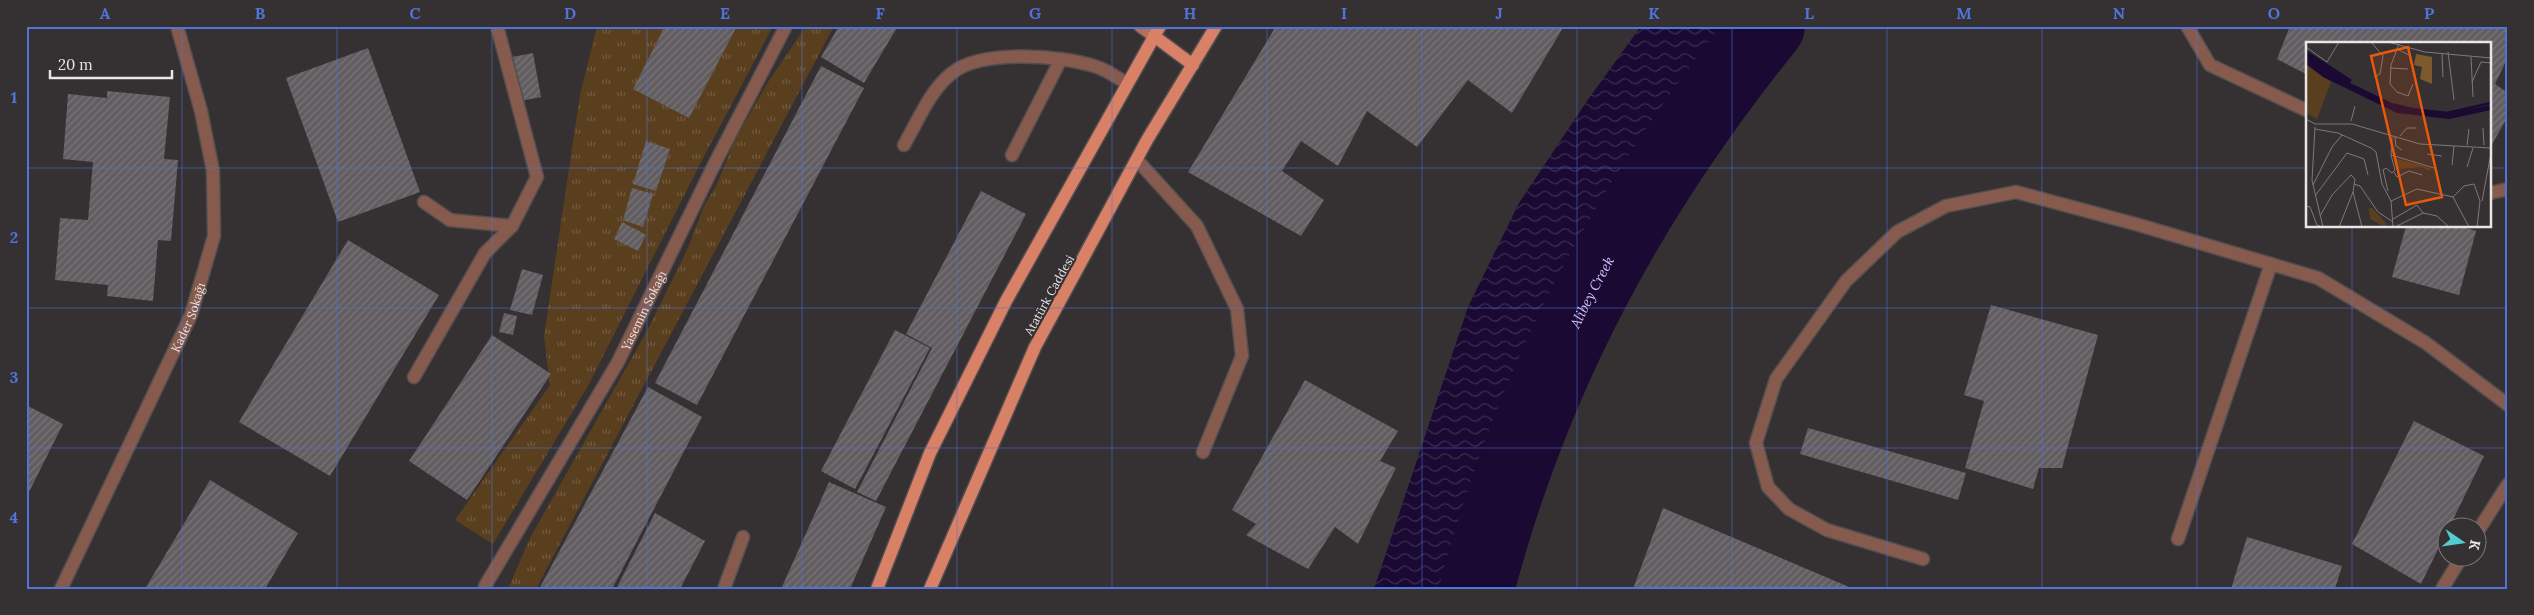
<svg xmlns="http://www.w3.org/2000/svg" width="2534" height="615" font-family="Lora,serif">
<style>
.grass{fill:url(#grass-tufts)}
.water{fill:url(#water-waves)}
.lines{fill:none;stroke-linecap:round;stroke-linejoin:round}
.river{stroke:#1a0933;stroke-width:74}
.building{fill:url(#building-hatch)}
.lane-casing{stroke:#524d4e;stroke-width:15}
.street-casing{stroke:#524d4e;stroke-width:15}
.secondary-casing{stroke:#524d4e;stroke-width:15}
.primary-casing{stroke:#524d4e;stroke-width:15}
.lane{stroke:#865b4e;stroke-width:12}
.street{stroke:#865b4e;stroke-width:12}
.secondary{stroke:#b5705c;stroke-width:12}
.primary{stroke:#d98167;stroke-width:12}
.grid{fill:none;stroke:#5074dc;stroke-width:1;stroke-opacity:0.55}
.labels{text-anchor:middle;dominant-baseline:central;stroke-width:4.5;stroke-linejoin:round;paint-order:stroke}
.street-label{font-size:12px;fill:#e9e5e6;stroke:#353031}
.water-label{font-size:14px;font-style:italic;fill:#d3c2ff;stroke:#353031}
.inset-river{fill:none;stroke:#1a0933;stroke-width:2.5}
.inset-road{fill:none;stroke:#7d7879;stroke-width:1}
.view{fill:#e8590c;fill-opacity:0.15;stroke:#e8590c;stroke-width:2.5}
.inset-edge{fill:none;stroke:#e9e5e6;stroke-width:2.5}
.neatline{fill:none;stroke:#5074dc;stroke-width:2}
.grid-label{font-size:16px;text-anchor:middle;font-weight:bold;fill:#5074dc}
</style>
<defs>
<pattern id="grass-tufts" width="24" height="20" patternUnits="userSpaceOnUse" patternTransform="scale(1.25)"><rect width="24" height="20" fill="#5a3f1f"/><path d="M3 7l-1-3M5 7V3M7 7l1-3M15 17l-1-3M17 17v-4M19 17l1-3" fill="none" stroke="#725b40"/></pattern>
<pattern id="water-waves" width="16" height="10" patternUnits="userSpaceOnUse" patternTransform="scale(1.25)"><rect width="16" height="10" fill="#1a0933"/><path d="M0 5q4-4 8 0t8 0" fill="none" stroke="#3b2d51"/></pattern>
<pattern id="building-hatch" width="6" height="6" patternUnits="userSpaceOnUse" patternTransform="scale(1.25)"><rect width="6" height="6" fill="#625d61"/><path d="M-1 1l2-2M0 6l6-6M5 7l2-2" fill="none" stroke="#787478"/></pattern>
</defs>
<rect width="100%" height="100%" fill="#353031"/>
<g class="grass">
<polygon points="597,26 773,26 701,162 588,386 493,544 455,520 550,385 544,336 580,95"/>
<polygon points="806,26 834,26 536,589 508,589 530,538 648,329 687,250 704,206 716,186 735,140 768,82"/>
</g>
<polygon class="water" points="1641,26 1760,26 1649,157 1572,287 1457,589 1374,589 1468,307 1519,203 1587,101"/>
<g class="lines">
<path class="river" id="s1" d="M1477,589C1533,376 1630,197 1768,26"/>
</g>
<g class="building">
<polygon points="665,26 737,26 689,118 633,89"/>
<polygon points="839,26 898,26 864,83 821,57"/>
<polygon points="1276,26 1564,26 1512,113 1468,80 1417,147 1367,111 1338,166 1301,141 1282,171 1324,200 1301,236 1188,172"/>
<polygon points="2290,26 2508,26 2508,57 2495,84 2508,93 2508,116 2490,148 2490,44 2308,44 2308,75 2277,59"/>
<polygon points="368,48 420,192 338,222 286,78"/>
<polygon points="533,53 541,97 521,101 512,57"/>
<polygon points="821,66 864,88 697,405 655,383"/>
<polygon points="107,91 170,97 164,159 178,160 171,241 158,240 153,301 107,296 108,285 55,280 60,218 88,220 93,162 63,159 68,94 107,98"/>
<polygon points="646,141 670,149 656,191 633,184"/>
<polygon points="632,188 653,194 643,227 623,220"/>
<polygon points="981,191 1026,214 876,501 857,492 932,348 906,334"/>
<polygon points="622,222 646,235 638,251 614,239"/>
<polygon points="2406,226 2459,226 2476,231 2459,295 2392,277"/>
<polygon points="348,240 439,295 330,476 239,422"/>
<polygon points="522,269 543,275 532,315 510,310"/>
<polygon points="1991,305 2098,335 2062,468 2039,468 2033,489 1965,468 1984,401 1964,395"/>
<polygon points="504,313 517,316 513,335 499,332"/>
<polygon points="895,330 930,348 855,489 821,471"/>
<polygon points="492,335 551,374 467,500 409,461"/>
<polygon points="1305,380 1398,431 1380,461 1396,468 1358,544 1335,527 1308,569 1246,535 1256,524 1232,510"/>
<polygon points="648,387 702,417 612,589 539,589"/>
<polygon points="26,405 63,424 26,498"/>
<polygon points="2414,421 2484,456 2449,528 2446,528 2446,533 2421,584 2352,544"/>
<polygon points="1808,428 1966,473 1958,500 1800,454"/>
<polygon points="210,480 298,533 265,589 145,589"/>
<polygon points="829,482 886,507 850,589 781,589"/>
<polygon points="1663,508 1854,589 1633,589"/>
<polygon points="655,513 705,541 680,589 616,589"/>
<polygon points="2247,537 2342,566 2335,589 2231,589"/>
</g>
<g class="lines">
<defs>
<g id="lane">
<polyline points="2187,26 2210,65 2308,111"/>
<path d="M904,145C918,121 930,90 952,73C982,49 1062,55 1097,67C1107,70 1117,78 1127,83"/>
<polyline points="1012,155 1061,59"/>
<polyline points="1137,160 1197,226 1237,309 1242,356 1203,452"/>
<polyline points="2490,193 2508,189"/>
<polyline points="424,202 450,220 512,226"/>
<polyline points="414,377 485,253 512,226 537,177 497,26"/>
<polyline points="2476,534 2508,484"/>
<polyline points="2178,539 2271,264"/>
<polyline points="1923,559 1827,530 1789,509 1768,487 1756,443 1776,379 1846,281 1897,232 1946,206 2016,192 2139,225 2318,278 2426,343 2508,405"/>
<path id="s2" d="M485,586L618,362L715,163L786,26"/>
<polyline points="724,589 743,537"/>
<polyline points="2442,589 2461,558"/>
</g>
<g id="street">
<path id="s3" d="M61,589L191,315L214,236L213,171L201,111L177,26"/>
</g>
<polyline id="secondary" points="1140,26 1154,36"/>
<g id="primary">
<polyline points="1154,36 1193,65"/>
<polyline points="877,589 930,453 1006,301 1160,26"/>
<polyline points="930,589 1035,347 1147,140 1216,26"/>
</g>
</defs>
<use href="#lane" class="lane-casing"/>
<use href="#street" class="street-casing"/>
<use href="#secondary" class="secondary-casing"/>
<use href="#primary" class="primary-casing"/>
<use href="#lane" class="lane"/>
<use href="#street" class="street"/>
<use href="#secondary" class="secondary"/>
<use href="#primary" class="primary"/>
</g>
<path class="grid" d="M182,26V589M337,26V589M492,26V589M647,26V589M802,26V589M957,26V589M1112,26V589M1267,26V589M1422,26V589M1577,26V589M1732,26V589M1887,26V589M2042,26V589M2197,26V589M2352,26V44M26,168H2308M2490,168H2508M2352,226V589M26,308H2508M26,448H2508"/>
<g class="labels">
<g class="street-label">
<text transform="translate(1049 295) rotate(-61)">Atatürk Caddesi</text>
<text stroke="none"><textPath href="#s2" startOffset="318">Yasemin Sokağı</textPath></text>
<text stroke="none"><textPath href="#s3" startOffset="300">Kader Sokağı</textPath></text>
</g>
<g class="water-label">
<text stroke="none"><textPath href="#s1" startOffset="319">Alibey Creek</textPath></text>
</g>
</g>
<g transform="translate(2306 42)">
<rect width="185" height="185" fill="#353031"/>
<path d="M87,116L115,123L125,127L124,129L115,125L93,127ZM63,166H66L81,182L77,184L64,177Z" fill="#5a3f1f"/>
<path d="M110,12L126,15V42L114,37L116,25L108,23Z" fill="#7d592c"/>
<path d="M0,22L25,40L11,77L0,71Z" fill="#5a3f1f"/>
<path d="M0,8L46,38L43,42L87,64L137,72L180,64L185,63V68L143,77L91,71L17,35L0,22Z" fill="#1a0933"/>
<path class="inset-river" d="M39,40L85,62L106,67L141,71L185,61"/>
<path class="inset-road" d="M65,0L77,14L74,32L68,35M82,0L119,10L185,16M93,2L85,23L84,42L91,50L102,54L107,42M0,5L21,20L33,0M91,7L105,14M142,10L148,58M136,12L137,35M165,15L167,55M84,26L102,27M166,40L175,20L185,21M0,77L9,82H46L114,102L185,106M45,79L49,64M9,85L6,138L17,185M177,86L178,103M9,87L32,91L65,106L70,110L76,142L85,159M94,94L101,86H110M89,95L90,104L96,108M161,103L163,87M121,112L136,114M85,113L128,126M146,123L148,104M161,125L167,106M88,130L91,135L103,129L116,133M48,142L54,144L72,170L87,180M7,143L26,105L36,93M82,149L77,128L80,126L86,131L89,128L85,113L86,95M9,154L41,111L58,117L62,133M147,155L158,144L168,142L174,159L171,185M85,159L87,185M85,159L111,147L147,155L163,185M176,159L185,111M0,164L4,165L11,183L14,184M14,174L26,153L45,133L49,137L47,150L56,185M87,177L111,163L117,171M33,185L47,150M89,185L117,171L131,174L143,185"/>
<path class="view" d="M102,5L136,155L100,163L65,14Z"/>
<rect width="185" height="185" class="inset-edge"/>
</g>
<rect width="2534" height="615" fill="none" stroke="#353031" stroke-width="55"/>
<g transform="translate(2462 542) rotate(103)"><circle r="24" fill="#353031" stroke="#7d7879"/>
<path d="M0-4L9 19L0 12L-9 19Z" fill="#52ccd0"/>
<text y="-8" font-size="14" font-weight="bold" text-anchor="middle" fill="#e9e5e6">K</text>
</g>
<path d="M50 70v8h122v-8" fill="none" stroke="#e9e5e6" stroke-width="2.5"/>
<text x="58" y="70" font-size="15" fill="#e9e5e6" stroke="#353031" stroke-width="4" paint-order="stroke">20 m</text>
<rect x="28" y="28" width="2478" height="560" class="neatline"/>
<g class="grid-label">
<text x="105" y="19">A</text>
<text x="260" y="19">B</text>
<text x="415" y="19">C</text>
<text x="570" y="19">D</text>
<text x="725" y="19">E</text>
<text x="880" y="19">F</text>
<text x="1035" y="19">G</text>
<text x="1190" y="19">H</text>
<text x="1344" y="19">I</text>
<text x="1499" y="19">J</text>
<text x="1654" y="19">K</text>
<text x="1809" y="19">L</text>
<text x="1964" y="19">M</text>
<text x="2119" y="19">N</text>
<text x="2274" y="19">O</text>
<text x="2429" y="19">P</text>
<text x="14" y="103">1</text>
<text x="14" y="243">2</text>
<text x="14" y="383">3</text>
<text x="14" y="523">4</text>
</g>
</svg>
